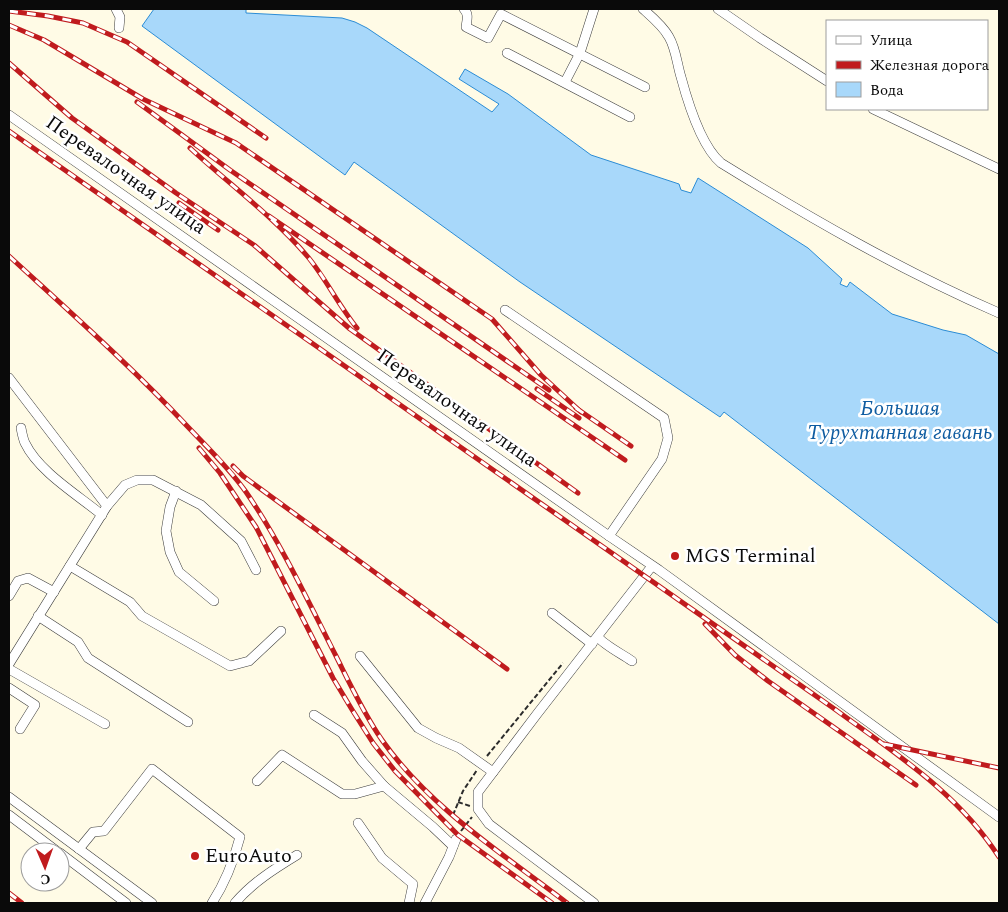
<svg xmlns="http://www.w3.org/2000/svg" width="1008" height="912" font-family="Spectral,serif">
<style>
.water{fill:#a8d8fa;stroke:#2b8cd5}
.lines{fill:none;stroke-linecap:round;stroke-linejoin:round}
.minor-casing{stroke:#3d3d3d;stroke-width:10}
.path{stroke:#2c2c2c;stroke-width:2;stroke-dasharray:5 2.5;stroke-linecap:butt}
.minor{stroke:#fff;stroke-width:9}
.rail-casing{stroke:#c01b1e;stroke-width:5}
.rail{stroke:#fff;stroke-width:3;stroke-dasharray:9;stroke-linecap:butt}
.poi-dot{fill:#c01b1e;stroke:#fff;stroke-width:2}
.labels{text-anchor:middle;dominant-baseline:central;stroke-width:5;stroke-linejoin:round;paint-order:stroke}
.street-label{font-size:20px;fill:#0a0a0a;stroke:#fff}
.poi-label{font-size:20px;fill:#0a0a0a;stroke:#fff;text-anchor:start}
.water-label{font-size:21px;font-style:italic;fill:#0e5ca1;stroke:#fff}
</style>
<rect width="100%" height="100%" fill="#fffbe6"/>
<polygon class="water" points="154,9 246,9 246,13 342,18 355,22 367,28 492,112 499,104 459,79 465,69 508,94 591,155 679,184 681,190 691,193 698,178 808,248 842,279 840,284 847,287 850,282 892,314 943,330 966,335 999,354 999,624 724,412 720,417 520,282 354,162 345,175 142,26"/>
<g class="lines">
<defs>
<g id="minor">
<polyline points="116,9 120,17 119,28"/>
<path d="M464,9C469,14 467,20 466,27L488,38L501,14L645,87"/>
<path d="M643,9C652,17 663,26 669,37C676,49 677,64 681,77C688,103 701,146 721,163C810,218 902,271 999,313"/>
<polyline points="718,9 760,38 827,81"/>
<polyline points="507,53 630,117"/>
<polyline points="565,82 580,53 594,9"/>
<polyline points="873,109 999,169"/>
<polyline points="9,115 609,536 659,570 999,817"/>
<polyline points="505,310 664,418 668,438 662,459 609,536"/>
<polyline points="9,378 107,506"/>
<path d="M21,428C22,433 23,439 25,443C39,472 78,495 102,515"/>
<polyline points="176,491 170,507 166,531 170,552 179,572 214,601"/>
<polyline points="70,566 130,602 142,616 230,666 249,661 281,631"/>
<polyline points="9,596 18,581 28,578 54,592"/>
<polyline points="552,613 592,644"/>
<polyline points="38,616 78,642 88,658 188,722"/>
<path d="M598,637C604,645 622,654 632,661"/>
<polyline points="360,656 418,728 436,738 459,748 493,772"/>
<polyline points="9,664 107,506 125,485 137,480 153,480 201,505 241,541 256,570"/>
<polyline points="9,669 105,724"/>
<polyline points="9,688 35,705 20,729"/>
<polyline points="314,715 342,733 362,761 384,786 433,827 453,846"/>
<polyline points="257,781 282,755 342,794 355,794 384,786"/>
<polyline points="9,797 152,903"/>
<polyline points="9,815 58,852"/>
<polyline points="358,823 382,858 413,884 409,903"/>
<path d="M79,849L93,832L104,831L152,769L240,837C234,860 225,883 212,903"/>
<polyline points="60,853 126,903"/>
<path d="M235,903C252,883 274,869 297,855"/>
<polyline points="425,903 449,857 456,839"/>
<polyline points="594,903 489,824 478,809 478,792 537,714 652,566"/>
</g>
</defs>
<use href="#minor" class="minor-casing"/>
<g class="path">
<polyline points="487,756 563,663"/>
<polyline points="458,802 470,806"/>
<polyline points="453,815 463,791 477,770"/>
<polyline points="461,831 472,817"/>
</g>
<use href="#minor" class="minor"/>
<defs>
<g id="rail">
<polyline points="9,11 48,16 83,23 127,42 266,138"/>
<polyline points="9,25 44,40 143,99 236,143 492,319 541,375 581,412"/>
<polyline points="9,63 72,118 176,193 254,245 350,329 578,493"/>
<polyline points="137,102 230,170 549,390"/>
<path d="M9,131L836,710C896,754 958,793 999,857"/>
<path d="M190,148C229,184 273,216 308,257C326,279 339,306 357,328"/>
<polyline points="179,203 218,230"/>
<polyline points="269,216 625,460"/>
<path d="M9,256C70,312 132,367 188,427C208,448 230,469 246,492C281,543 308,601 336,656C350,684 364,714 382,740C429,807 503,854 567,903"/>
<polyline points="537,389 579,418"/>
<polyline points="576,408 631,446"/>
<polyline points="199,448 220,473 256,527 333,678 351,708 373,743 395,771 458,835 552,903"/>
<polyline points="233,466 243,476 507,669"/>
<polyline points="705,624 735,655 768,681 916,785"/>
<polyline points="884,744 999,768"/>
<polyline points="9,893 22,903"/>
</g>
</defs>
<use href="#rail" class="rail-casing"/>
<use href="#rail" class="rail"/>
</g>
<g class="poi-dot">
<circle cx="675" cy="556" r="5"/>
<circle cx="195" cy="856" r="5"/>
</g>
<g class="labels">
<g class="street-label">
<text transform="translate(126 175) rotate(35)">Перевалочная улица</text>
<text transform="translate(457 408) rotate(35)">Перевалочная улица</text>
</g>
<g class="poi-label">
<text x="685" y="556">MGS Terminal</text>
<text x="205" y="856">EuroAuto</text>
</g>
<g class="water-label">
<text x="900" y="409">Большая<tspan x="900" dy="24">Турухтанная гавань</tspan></text>
</g>
</g>
<rect width="1008" height="912" fill="none" stroke="#0a0a0a" stroke-width="20"/>
<rect x="826" y="20" width="162" height="90" fill="#ffffff" stroke="#9d9d9d"/>
<rect x="836" y="36" width="25" height="8" fill="#ffffff" stroke="#9d9d9d"/>
<text x="870" y="45" font-size="15" fill="#0a0a0a">Улица</text>
<rect x="836" y="61" width="25" height="8" fill="#c01b1e" stroke="#9d9d9d"/>
<text x="870" y="70" font-size="15" fill="#0a0a0a">Железная дорога</text>
<rect x="836" y="82" width="25" height="15" fill="#a8d8fa" stroke="#9d9d9d"/>
<text x="870" y="95" font-size="15" fill="#0a0a0a">Вода</text>
<g transform="translate(45 867) rotate(178)"><circle r="24" fill="#ffffff" stroke="#9d9d9d"/>
<path d="M0-4L9 19L0 12L-9 19Z" fill="#c01b1e"/>
<text y="-8" font-size="14" font-weight="bold" text-anchor="middle" fill="#0a0a0a">С</text>
</g>
</svg>
